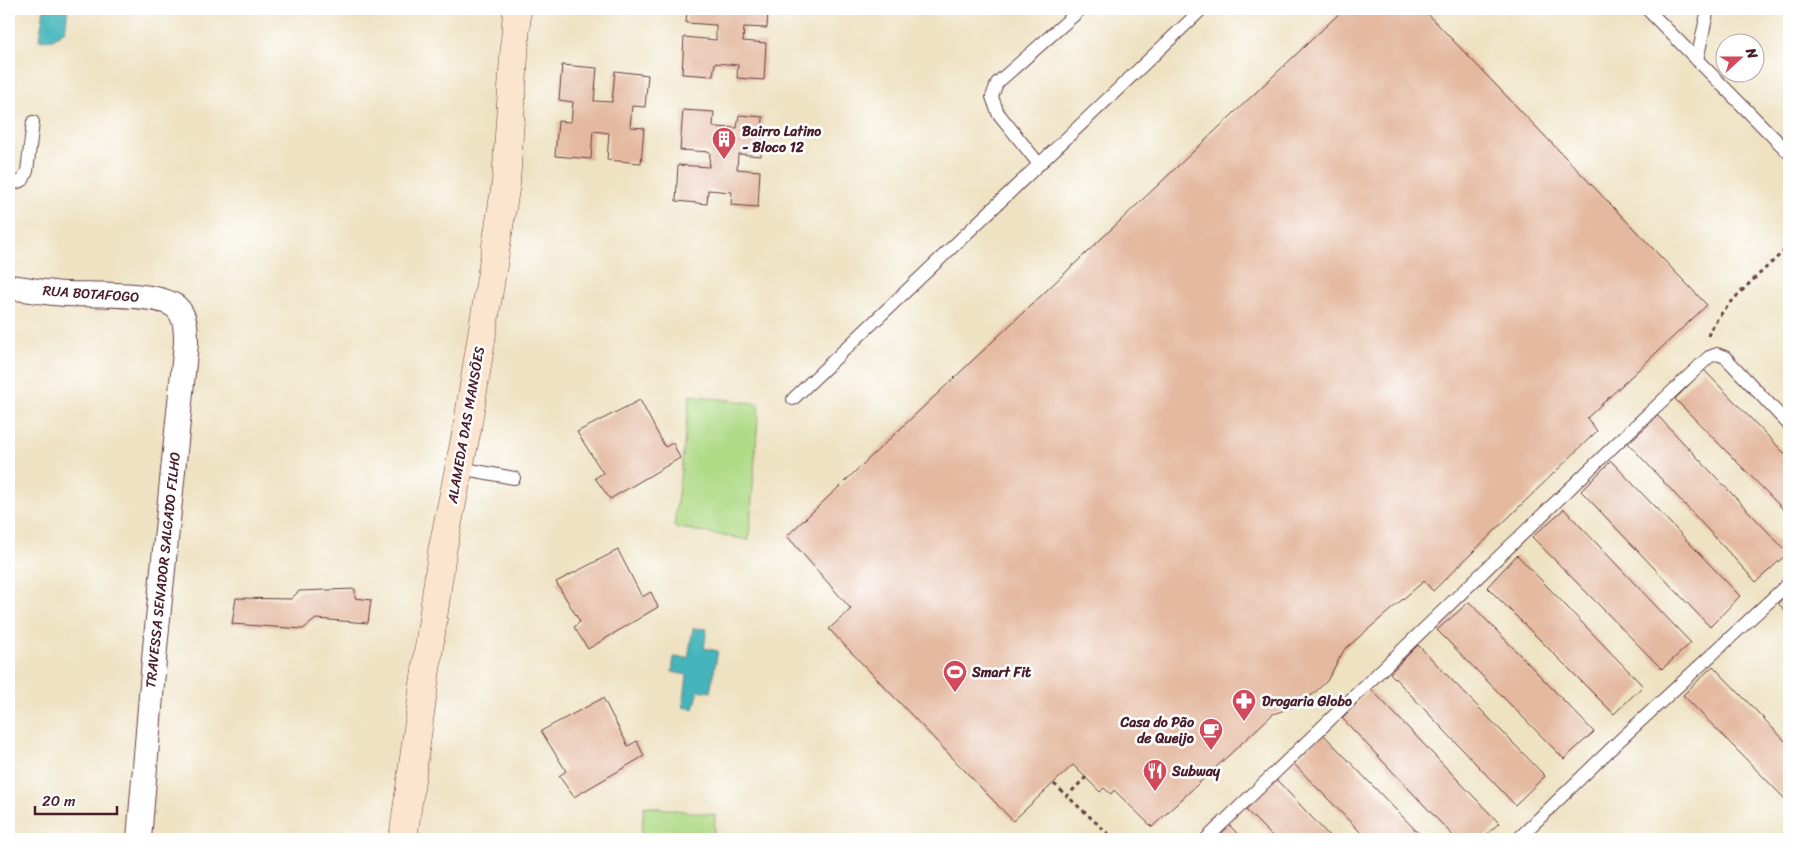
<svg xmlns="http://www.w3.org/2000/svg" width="1798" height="848" font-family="Sriracha,sans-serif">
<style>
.green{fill:#afda86;stroke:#7c7c58}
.water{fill:#45b5bb;stroke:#486a73}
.building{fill:#e4b9a0}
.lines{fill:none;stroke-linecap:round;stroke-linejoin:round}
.lane-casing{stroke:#633c42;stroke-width:14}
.street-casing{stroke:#633c42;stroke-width:26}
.secondary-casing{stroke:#633c42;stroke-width:29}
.path{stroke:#633c42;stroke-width:3;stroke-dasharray:4 4;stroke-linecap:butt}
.lane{stroke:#fff;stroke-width:12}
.street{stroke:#fff;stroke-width:24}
.secondary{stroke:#fce5cf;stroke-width:28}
.labels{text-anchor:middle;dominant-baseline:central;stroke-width:5;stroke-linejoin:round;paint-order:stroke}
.poi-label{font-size:14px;font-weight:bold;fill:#4a1f2b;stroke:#fff;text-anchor:start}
.street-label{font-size:14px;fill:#4a1f2b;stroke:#fff}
</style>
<rect width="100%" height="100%" fill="#fff"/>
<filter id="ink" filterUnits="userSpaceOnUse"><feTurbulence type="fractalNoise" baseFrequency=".02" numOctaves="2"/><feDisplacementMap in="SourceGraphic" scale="10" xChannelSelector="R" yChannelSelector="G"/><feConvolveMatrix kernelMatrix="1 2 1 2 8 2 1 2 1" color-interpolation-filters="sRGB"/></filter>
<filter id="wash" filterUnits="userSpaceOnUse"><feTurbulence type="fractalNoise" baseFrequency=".0096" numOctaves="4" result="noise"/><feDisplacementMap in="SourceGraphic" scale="20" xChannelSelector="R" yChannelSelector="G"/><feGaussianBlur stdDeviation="1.12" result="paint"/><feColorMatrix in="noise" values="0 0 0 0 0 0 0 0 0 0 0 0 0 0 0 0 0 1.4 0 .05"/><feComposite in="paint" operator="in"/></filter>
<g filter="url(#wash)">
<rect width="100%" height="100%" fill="#eee2c2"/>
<g class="green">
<polygon points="690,395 759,404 749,540 674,527"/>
<polygon points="644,806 715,815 714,839 641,839"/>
</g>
<g class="water">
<polygon points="44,9 68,9 65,31 53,39 39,40"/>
<polygon points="693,628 707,629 704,648 718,651 710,692 699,690 694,709 683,707 687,675 672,672 674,657 688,658"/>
</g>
<g id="blocks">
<g class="building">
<polygon points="687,9 768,9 767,28 744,27 743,41 766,43 764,80 737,78 738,65 715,63 713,76 682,74 684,37 716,40 716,25 686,23"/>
<polygon points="1344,9 1423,9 1707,305 1587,418 1597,431 1433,591 1424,581 1344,650 1327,681 1312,695 1293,707 1273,714 1152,827 1114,790 1111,794 1104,788 1100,792 1073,765 1013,821 829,629 851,609 787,536"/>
<polygon points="9,18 15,19 9,38"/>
<polygon points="562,65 597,68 594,101 612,102 615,71 648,75 645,107 632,106 630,127 644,128 641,163 607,160 609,133 593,131 591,159 555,156 558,121 571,122 573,102 559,100"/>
<polygon points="683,110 714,112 713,127 737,128 739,115 763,117 761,156 738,154 737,169 760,171 758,207 731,205 732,192 708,190 707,204 676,201 678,165 709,167 710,152 680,150"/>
<polygon points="1704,370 1789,458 1789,515 1675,399"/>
<polygon points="640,400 665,447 673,443 680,458 610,499 595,478 603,473 577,432"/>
<polygon points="1658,416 1788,553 1756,582 1628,443"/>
<polygon points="1611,461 1740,596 1710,627 1581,491"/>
<polygon points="1564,509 1691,643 1662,669 1532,537"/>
<polygon points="618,550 642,597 651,592 658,607 588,649 574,627 580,622 556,582"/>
<polygon points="1517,555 1643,686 1614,714 1487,587"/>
<polygon points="355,589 355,598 371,600 368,623 316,619 303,629 232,624 236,598 291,599 299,591"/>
<polygon points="1789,592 1789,615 1778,603"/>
<polygon points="1469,602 1594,732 1564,759 1437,630"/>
<polygon points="1418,645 1545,776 1515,805 1390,673"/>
<polygon points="1713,666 1789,745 1789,803 1683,695"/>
<polygon points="1371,689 1499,823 1482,839 1456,839 1342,718"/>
<polygon points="603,698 628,746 637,741 644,756 574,797 559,776 566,771 541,731"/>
<polygon points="1323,734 1424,839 1367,839 1293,763"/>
<polygon points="1275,778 1332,839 1275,839 1245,809"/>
<polygon points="1227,823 1243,839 1211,839"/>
</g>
</g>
</g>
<g filter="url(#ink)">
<use href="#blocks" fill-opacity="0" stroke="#633c42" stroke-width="1"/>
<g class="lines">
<defs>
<g id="lane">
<polyline points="1647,9 1789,153"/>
<polyline points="1697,60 1708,9"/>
<polyline points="1039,164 998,113 992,97 997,83 1081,9"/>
<polyline points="9,184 13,184 23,180 27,171 33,122"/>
<polyline points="793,399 1202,9"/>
<polyline points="460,468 514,478"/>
<polyline points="1206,839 1616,444 1709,357 1717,354 1725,357 1789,425"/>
<polyline points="1518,839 1620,740 1789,583"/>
</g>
<path id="street" d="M9,287C28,289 47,293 66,294C91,295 158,292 176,307C186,316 186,330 186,343L155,648L139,839"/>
<polyline id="secondary" points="403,839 442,552 467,429 506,183 517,9"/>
</defs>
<use href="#lane" class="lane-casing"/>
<use href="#street" class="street-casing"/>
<use href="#secondary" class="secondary-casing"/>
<g class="path">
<path d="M1708,336C1717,309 1767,268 1789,246"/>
<polyline points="1086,777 1067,796 1114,839"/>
<polyline points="1054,784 1067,796"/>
</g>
<use href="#lane" class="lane"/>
<use href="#street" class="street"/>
<use href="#secondary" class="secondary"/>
</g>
</g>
<defs>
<symbol id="building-pin" viewBox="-11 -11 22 30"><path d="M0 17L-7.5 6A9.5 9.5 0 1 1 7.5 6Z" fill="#d1495b" stroke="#fff"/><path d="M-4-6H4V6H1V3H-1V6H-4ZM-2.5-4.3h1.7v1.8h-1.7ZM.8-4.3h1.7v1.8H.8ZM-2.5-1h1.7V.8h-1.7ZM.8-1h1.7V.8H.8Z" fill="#fff"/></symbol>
<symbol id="stadium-pin" viewBox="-11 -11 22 30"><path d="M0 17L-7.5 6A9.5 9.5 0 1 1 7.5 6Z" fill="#d1495b" stroke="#fff"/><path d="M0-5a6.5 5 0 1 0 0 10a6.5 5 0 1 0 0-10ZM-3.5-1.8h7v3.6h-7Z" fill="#fff"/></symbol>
<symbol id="pharmacy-pin" viewBox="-11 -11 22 30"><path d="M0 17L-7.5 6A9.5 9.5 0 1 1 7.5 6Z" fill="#d1495b" stroke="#fff"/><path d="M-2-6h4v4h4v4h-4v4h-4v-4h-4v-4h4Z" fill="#fff"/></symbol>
<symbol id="cafe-pin" viewBox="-11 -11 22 30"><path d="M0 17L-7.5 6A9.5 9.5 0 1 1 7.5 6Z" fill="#d1495b" stroke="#fff"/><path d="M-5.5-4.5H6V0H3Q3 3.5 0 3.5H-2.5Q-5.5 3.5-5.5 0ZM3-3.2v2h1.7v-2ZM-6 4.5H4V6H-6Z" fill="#fff"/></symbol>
<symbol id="restaurant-pin" viewBox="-11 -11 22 30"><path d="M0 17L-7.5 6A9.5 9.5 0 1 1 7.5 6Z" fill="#d1495b" stroke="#fff"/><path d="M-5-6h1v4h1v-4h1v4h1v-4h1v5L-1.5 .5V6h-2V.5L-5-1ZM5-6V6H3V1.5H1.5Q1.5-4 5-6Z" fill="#fff"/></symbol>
</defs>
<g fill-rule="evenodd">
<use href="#building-pin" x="710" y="125" width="28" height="38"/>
<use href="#stadium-pin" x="941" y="658" width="28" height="38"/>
<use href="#pharmacy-pin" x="1230" y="687" width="28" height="38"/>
<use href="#cafe-pin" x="1197" y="716" width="28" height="38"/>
<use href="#restaurant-pin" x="1141" y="757" width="28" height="38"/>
</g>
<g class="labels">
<g class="poi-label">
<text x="742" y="131">Bairro Latino<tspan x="742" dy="16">- Bloco 12</tspan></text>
<text x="972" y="672">Smart Fit</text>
<text x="1262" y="701">Drogaria Globo</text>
<text x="1194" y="722" text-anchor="end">Casa do Pão<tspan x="1194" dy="16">de Queijo</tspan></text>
<text x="1172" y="771">Subway</text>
</g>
<g class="street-label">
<text transform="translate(91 294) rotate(4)">RUA BOTAFOGO</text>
<text transform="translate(466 425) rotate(-80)">ALAMEDA DAS MANSÕES</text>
<text transform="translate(163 570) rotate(-84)">TRAVESSA SENADOR SALGADO FILHO</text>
</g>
</g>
<rect width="1798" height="848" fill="none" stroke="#fff" stroke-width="30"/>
<g transform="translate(1740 58) rotate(69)"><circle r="24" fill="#ffffff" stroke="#b7a5aa"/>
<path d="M0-4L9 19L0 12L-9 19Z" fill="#d1495b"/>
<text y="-8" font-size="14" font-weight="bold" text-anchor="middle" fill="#4a1f2b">N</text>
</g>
<path d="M35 806v8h82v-8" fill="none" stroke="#4a1f2b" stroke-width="2.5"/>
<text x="42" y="806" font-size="15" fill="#4a1f2b" stroke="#ffffff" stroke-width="4" paint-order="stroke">20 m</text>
</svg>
